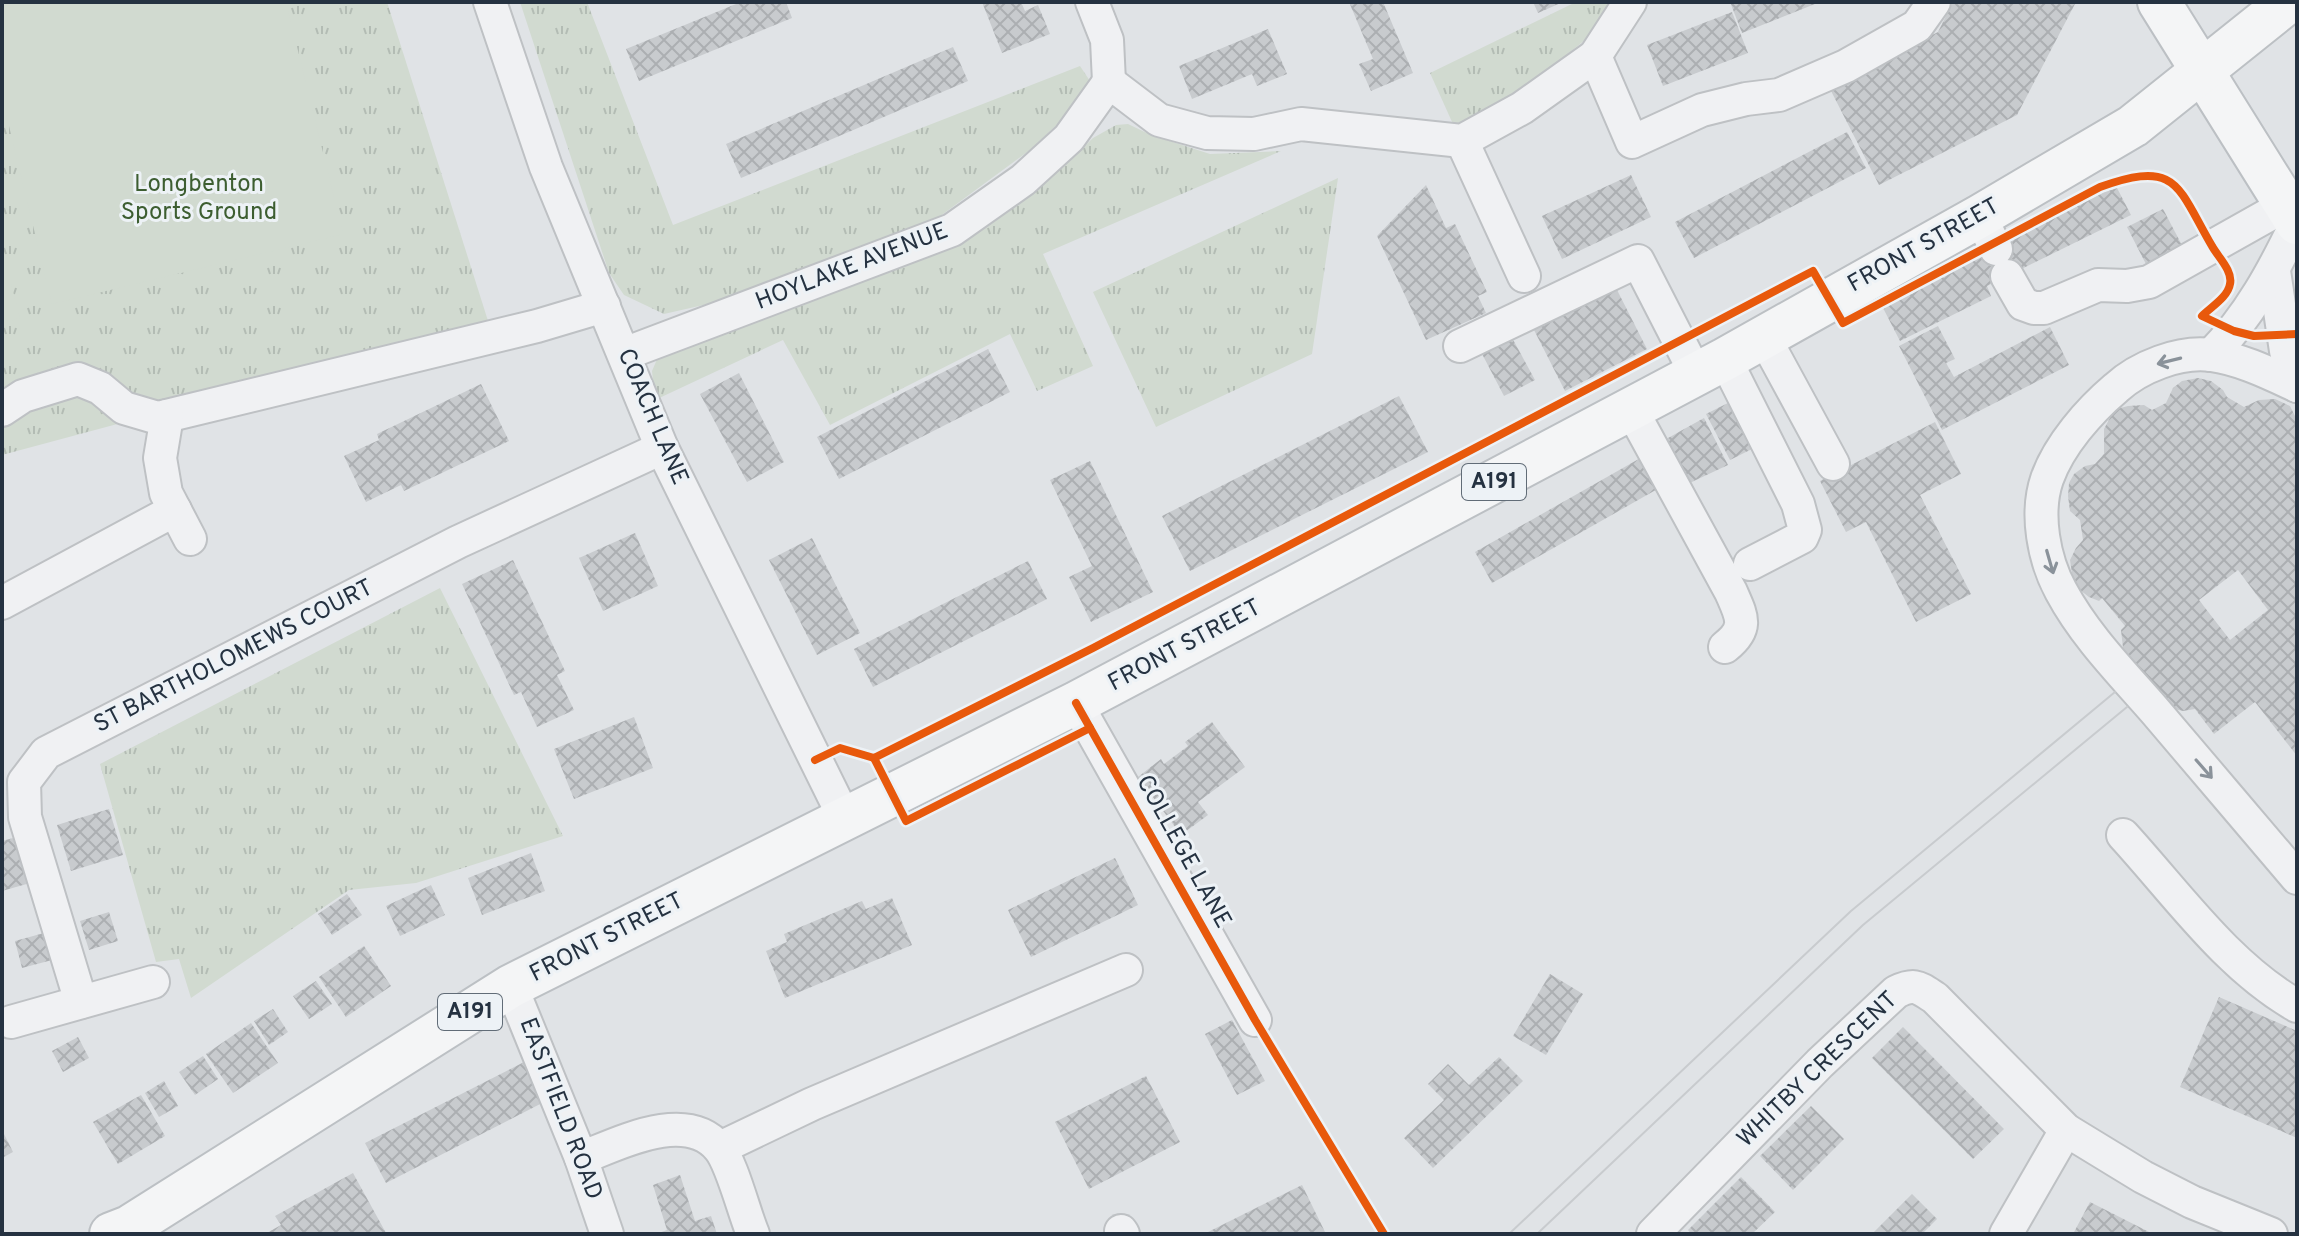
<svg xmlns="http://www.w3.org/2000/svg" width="2299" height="1236" font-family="Overpass,sans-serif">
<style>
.grass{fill:url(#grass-tufts)}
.pitch{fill:#d1dad0}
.building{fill:url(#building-cross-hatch);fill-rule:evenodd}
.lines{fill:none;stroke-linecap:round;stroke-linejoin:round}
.minor-casing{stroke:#bec1c4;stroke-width:36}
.major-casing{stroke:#bcc0c4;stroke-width:46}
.minor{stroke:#f0f1f3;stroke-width:32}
.major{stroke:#f4f5f6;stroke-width:42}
.tram{stroke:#c8cbce;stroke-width:2}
.cycleway-casing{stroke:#edf2f6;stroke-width:13}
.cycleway{stroke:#e8590c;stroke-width:8}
.oneway{stroke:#8a929a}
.labels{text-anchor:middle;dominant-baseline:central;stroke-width:6;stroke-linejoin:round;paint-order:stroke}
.shield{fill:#edf2f6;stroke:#616c77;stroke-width:2}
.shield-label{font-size:22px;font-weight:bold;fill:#253241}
.park-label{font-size:24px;fill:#3d5e31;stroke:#edf2f6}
.street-label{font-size:24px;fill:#253241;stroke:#edf2f6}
</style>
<defs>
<pattern id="grass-tufts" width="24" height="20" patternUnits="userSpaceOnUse" patternTransform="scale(2)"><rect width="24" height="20" fill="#d1dad0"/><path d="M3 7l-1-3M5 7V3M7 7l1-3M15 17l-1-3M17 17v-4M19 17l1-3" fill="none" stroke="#b3bcb4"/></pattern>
<pattern id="building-cross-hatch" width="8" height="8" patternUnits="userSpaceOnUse" patternTransform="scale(2)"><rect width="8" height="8" fill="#c8cbce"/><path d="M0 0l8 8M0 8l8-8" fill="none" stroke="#acafb2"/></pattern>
</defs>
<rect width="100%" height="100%" fill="#e0e3e6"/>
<g class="grass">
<polygon points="2,2 387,2 489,324 2,455"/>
<polygon points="520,2 587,2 673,225 1080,66 1092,84 1078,105 1030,150 939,217 743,296 664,314 624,295 609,273"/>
<polygon points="1576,2 1612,2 1609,21 1526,87 1457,133 1430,73"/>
<polygon points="1128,124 1151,135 1210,154 1281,151 1043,254 1093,366 1037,391 1010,334 830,425 783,340 655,400 652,371 661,350 878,274 984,228 1066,164 1093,138 1116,125"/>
<polygon points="1338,178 1312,354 1156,427 1093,292"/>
<polygon points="440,588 563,836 416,883 349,890 191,998 179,959 156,962 100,764"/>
</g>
<g class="pitch">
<polygon points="2,2 286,2 343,234 52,304 2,97"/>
<polygon points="2,250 20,318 2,323"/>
</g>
<g class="building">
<polygon points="741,2 786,2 792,18 639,81 626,49"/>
<polygon points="982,2 1021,2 1025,11 1038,5 1050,34 1002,53"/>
<polygon points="1349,2 1383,2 1413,73 1371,91 1359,64 1373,59"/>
<polygon points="1533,2 1563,2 1538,13"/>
<polygon points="1730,2 1820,2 1742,33"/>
<polygon points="1953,2 2076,2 2017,115 1879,185 1829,87 1938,32"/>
<polygon points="1732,12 1748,53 1663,86 1647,45"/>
<polygon points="1268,29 1287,74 1257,86 1252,74 1192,99 1179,66"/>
<polygon points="953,47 968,81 741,178 726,144"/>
<polygon points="1847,132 1866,168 1694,258 1675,222"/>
<polygon points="1631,175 1651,217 1562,259 1542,216"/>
<polygon points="1426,185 1446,228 1455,224 1487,292 1478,296 1486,313 1426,340 1377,236"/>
<polygon points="2116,186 2131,215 1987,286 1991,296 1900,341 1882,306"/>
<polygon points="2163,209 2185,251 2149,270 2127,227"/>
<polygon points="1614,284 1647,349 1565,391 1532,326"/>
<polygon points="1938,326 1955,359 1946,363 1954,377 2050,327 2069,365 1942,430 1899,346"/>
<polygon points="1510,334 1535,380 1504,396 1480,350"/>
<polygon points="988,349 1010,392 839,479 817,437"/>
<polygon points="739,373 784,462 747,482 700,394"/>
<path d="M2198,378L2211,381L2223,390L2227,397L2244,407L2259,400L2275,399L2290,406L2296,418L2297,756L2255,702L2214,734L2195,709L2183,711L2170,708L2123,648L2121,630L2125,626L2102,598L2099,601L2089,597L2076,587L2072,573L2070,560L2076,548L2083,540L2080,520L2070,511L2068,496L2069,483L2074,474L2085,466L2095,464L2104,454V429L2111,416L2117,409L2128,406L2144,405L2152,410L2166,403L2173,388L2182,381ZM2238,570L2268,610L2230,640L2199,600Z"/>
<polygon points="481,384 509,441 404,491 401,485 366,502 344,456 379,440 377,434"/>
<polygon points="1399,396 1428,452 1190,571 1162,516"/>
<polygon points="1734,400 1758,446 1730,460 1706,414"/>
<polygon points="1704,418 1728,465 1681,487 1659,443"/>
<polygon points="1935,422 1961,474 1920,495 1971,594 1916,622 1866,522 1846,532 1820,481"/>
<polygon points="1644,456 1661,487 1492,583 1475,552"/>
<polygon points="1090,461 1153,592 1091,622 1069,577 1092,566 1050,480"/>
<polygon points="635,533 658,586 603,611 579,558"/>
<polygon points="812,538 860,633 817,655 769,560"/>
<polygon points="513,560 565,671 557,675 574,710 537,727 521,692 514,695 462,584"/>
<polygon points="1028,561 1047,599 873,687 854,649"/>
<polygon points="634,717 653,768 574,799 554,749"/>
<polygon points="1212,722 1245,767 1198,802 1208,815 1181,835 1138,777 1161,759 1164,764 1188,746 1185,742"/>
<polygon points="109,809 123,855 71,871 57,825"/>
<polygon points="17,837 30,883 2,891 2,841"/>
<polygon points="531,853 545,891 482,915 468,878"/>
<polygon points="1115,858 1138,905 1031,957 1008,910"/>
<polygon points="431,885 445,915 400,936 386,906"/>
<polygon points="347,894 362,915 332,935 318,914"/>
<polygon points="892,898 912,945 785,998 766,951 787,942 784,934 862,901 866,909"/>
<polygon points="109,912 118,941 89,950 80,921"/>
<polygon points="44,933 52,960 22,968 15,941"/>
<polygon points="364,946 391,986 346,1017 319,977"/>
<polygon points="1550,974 1583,994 1546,1055 1513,1036"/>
<polygon points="316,981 332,1004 309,1019 293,996"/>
<polygon points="2219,997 2297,1031 2297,1138 2180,1087"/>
<polygon points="273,1009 288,1032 269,1045 254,1021"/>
<polygon points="1232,1020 1265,1081 1237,1095 1205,1034"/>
<polygon points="251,1023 278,1063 233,1093 206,1054"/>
<polygon points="1903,1027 2004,1129 1973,1159 1872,1058"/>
<polygon points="78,1037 89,1058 63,1072 52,1051"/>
<polygon points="203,1056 218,1079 195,1095 179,1072"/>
<polygon points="1499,1057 1523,1081 1433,1168 1404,1138 1444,1100 1428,1084 1448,1064 1469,1085"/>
<polygon points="528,1060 548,1100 386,1183 365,1143"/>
<polygon points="1146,1076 1180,1142 1089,1189 1055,1122"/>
<polygon points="164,1081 178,1106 159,1117 145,1093"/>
<polygon points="141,1095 165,1136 118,1164 93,1122"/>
<polygon points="1811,1106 1844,1139 1793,1190 1760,1156"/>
<polygon points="2,1130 13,1152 2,1158"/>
<polygon points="353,1173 386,1233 265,1234 281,1225 275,1216"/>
<polygon points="680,1175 695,1221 711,1216 717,1234 656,1234 667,1230 653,1185"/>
<polygon points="1741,1177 1775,1212 1752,1234 1691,1234 1688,1230"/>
<polygon points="1302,1185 1326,1234 1209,1234 1208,1232"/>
<polygon points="1912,1194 1937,1219 1922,1234 1872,1234"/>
<polygon points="2090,1202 2153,1234 2073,1234"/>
</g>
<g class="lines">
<defs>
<g id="minor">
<polyline points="490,2 546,167 662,448 845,819"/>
<polyline points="1092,2 1107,40 1109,82"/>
<polyline points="1595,56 1632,142 1702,110 1746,99 1779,95 1846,66 1917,26 1934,2"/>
<polyline points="1462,141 1524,276"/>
<polyline points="1980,216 1996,249"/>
<polyline points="2274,271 2286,351 2297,386"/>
<polyline points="2007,276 2023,304 2034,308 2044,308 2098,285 2127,286 2149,282 2286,205"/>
<polyline points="1764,337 1833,464"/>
<polyline points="1460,346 1638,261 1696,374"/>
<polyline points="624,354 952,230 1023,180 1069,138 1109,82 1159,120 1207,133 1254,134 1301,124 1462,141 1522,108 1595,56 1630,2"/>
<path d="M2211,355C2249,317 2274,270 2297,222"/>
<polyline points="1725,359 1798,504 1805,530 1802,537 1750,564"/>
<path d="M2297,386C2271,374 2241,359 2211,355C2179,351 2139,367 2116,388C2089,411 2059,445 2047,479C2035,514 2044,560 2061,591C2085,636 2122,673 2155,711C2202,767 2250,822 2297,878"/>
<path d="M1631,409L1731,592C1742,617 1749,628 1725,647"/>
<polyline points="2,410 23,396 78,379 100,388 124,408 158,418 537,326 604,306"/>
<polyline points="167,416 160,458 166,493 190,539"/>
<polyline points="2,603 175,510"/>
<polyline points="1076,703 1255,1020"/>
<path d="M2123,835C2177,894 2227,966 2297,1006"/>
<polyline points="511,986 581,1158 607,1234"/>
<polyline points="81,1002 25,817 24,782 46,753 458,542 662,448"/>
<polyline points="11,1022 153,982"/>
<polyline points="720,1148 812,1104 1126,970"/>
<path d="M581,1158C618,1144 686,1108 719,1148C732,1163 744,1213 753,1234"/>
<polyline points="1121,1231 1123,1234"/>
<path d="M1653,1234L1820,1063L1896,992C1915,983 1918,987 1935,998L2066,1130L2143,1177L2192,1202L2271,1234"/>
<polyline points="2006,1234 2066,1130"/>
</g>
<g id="major">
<polyline points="2159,2 2297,223"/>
<polyline points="111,1234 129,1227 511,986 1076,703 1725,359 1980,216 2133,126 2288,2"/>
</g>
</defs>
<use href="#minor" class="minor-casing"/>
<use href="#major" class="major-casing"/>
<use href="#minor" class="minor"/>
<use href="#major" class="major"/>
<g class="tram">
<polyline points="1509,1234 1851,911 2115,692"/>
<polyline points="1537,1234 1863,925 2127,707"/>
</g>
<defs>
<g id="cycleway">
<polyline points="1076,703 1255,1020 1384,1234"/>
<polyline points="874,758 906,821 1090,728"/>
<path d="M815,760L840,748L874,758L1093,648L1813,271L1843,323L2100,187C2178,159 2177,186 2212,246C2218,257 2233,271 2230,284C2228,297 2211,307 2202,316L2234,331L2254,336L2297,334"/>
</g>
</defs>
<use href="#cycleway" class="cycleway-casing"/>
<use href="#cycleway" class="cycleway"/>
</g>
<defs><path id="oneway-shaft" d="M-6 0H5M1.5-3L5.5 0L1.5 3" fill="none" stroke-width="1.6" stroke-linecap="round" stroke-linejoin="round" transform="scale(2)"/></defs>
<g class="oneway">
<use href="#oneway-shaft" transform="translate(2169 361) rotate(166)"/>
<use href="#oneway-shaft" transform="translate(2050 562) rotate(74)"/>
<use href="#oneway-shaft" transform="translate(2204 769) rotate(49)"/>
</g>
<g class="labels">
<g class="shield">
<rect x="1462" y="464" width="64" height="36" rx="6"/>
<rect x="438" y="994" width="64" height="36" rx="6"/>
</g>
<g class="shield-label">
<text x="1494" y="482">A191</text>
<text x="470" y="1012">A191</text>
</g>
<g class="park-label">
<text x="199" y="185">Longbenton<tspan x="199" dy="28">Sports Ground</tspan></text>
</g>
<g class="street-label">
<text transform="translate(1924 246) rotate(-29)">FRONT STREET</text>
<text transform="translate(852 267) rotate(-21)">HOYLAKE AVENUE</text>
<text transform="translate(652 417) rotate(67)">COACH LANE</text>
<text transform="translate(1185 646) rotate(-28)">FRONT STREET</text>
<text transform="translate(234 657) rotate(-27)">ST BARTHOLOMEWS COURT</text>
<text transform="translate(1183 852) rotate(61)">COLLEGE LANE</text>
<text transform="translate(607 938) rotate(-27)">FRONT STREET</text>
<text transform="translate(1818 1070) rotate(-44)">WHITBY CRESCENT</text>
<text transform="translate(560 1109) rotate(69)">EASTFIELD ROAD</text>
</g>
</g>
<rect width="2299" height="1236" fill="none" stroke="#253241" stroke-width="8"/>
</svg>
